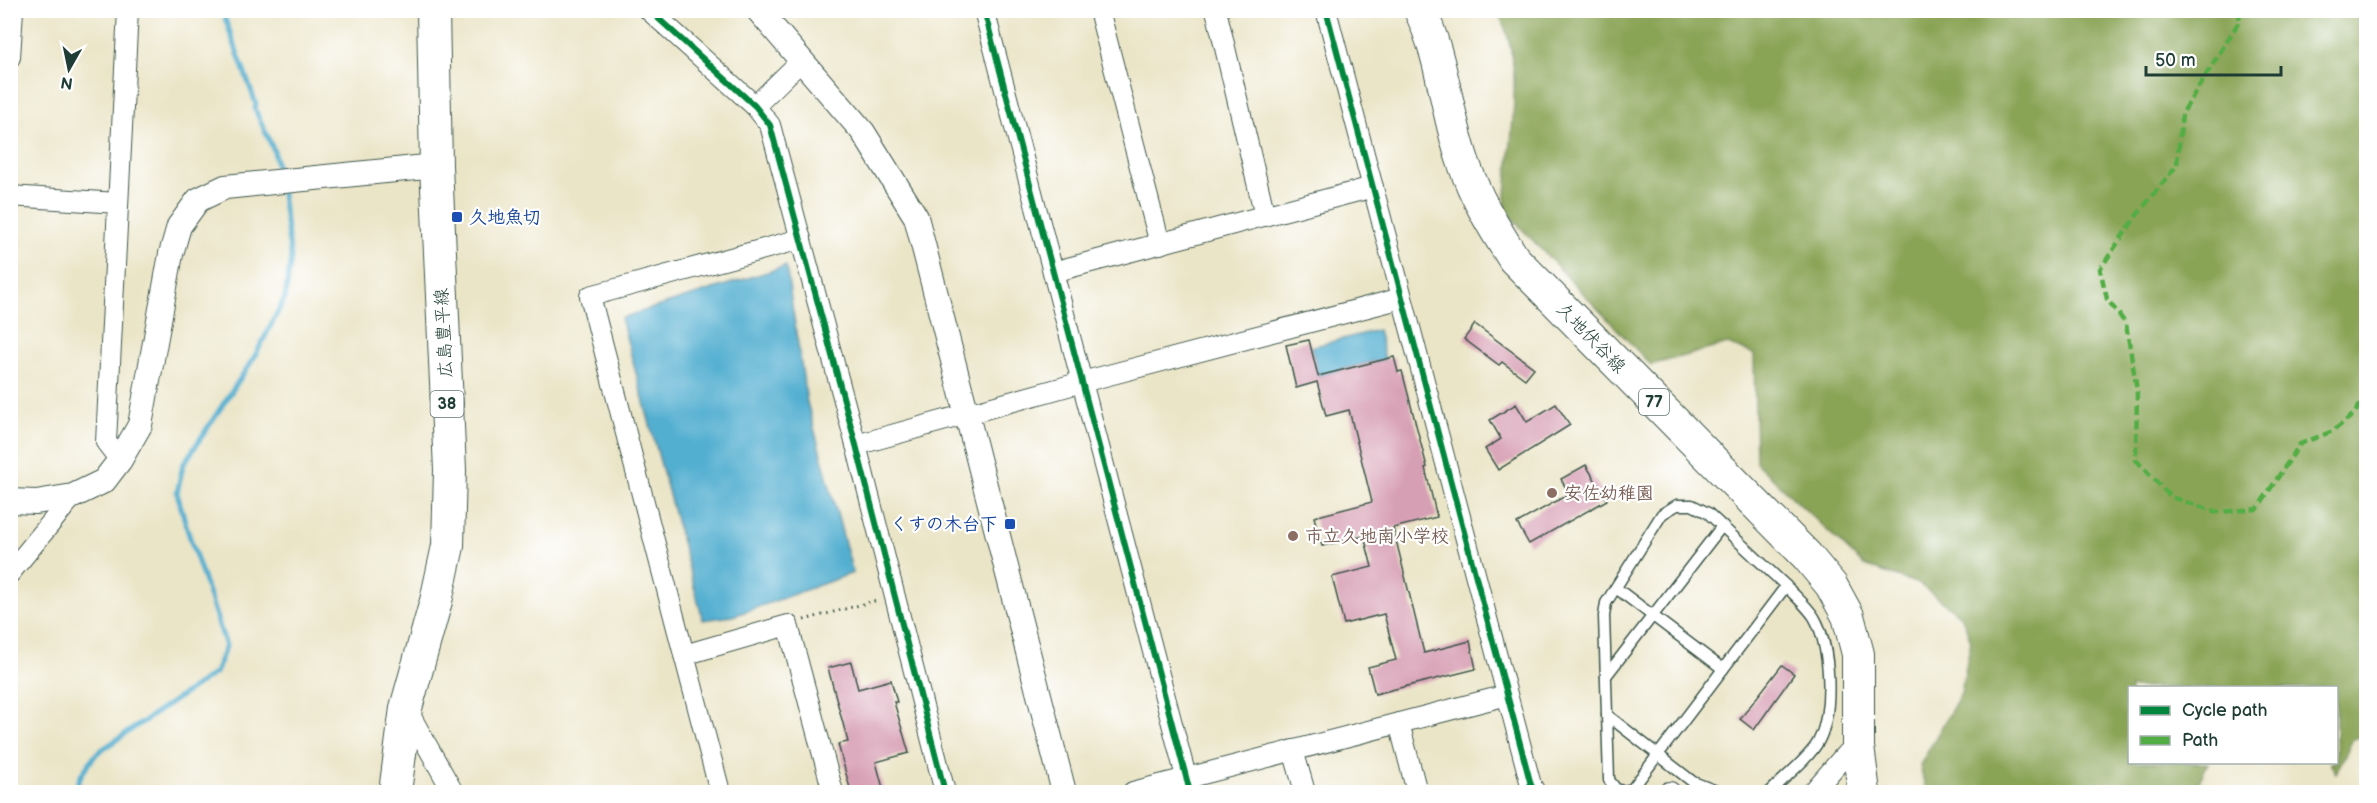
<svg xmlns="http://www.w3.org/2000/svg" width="2377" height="803" font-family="'Balsamiq Sans','Klee One',sans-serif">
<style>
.forest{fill:#8aa456;stroke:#547045;stroke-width:1.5}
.water{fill:#52afd0;stroke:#387682;stroke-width:1.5}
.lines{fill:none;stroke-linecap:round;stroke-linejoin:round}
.stream{stroke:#52afd0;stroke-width:5}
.building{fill:#d79fb4}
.service-casing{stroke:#3e564a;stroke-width:13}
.minor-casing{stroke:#3e564a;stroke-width:22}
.tertiary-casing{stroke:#3e564a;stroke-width:26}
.primary-casing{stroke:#3e564a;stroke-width:34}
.path{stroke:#3e564a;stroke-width:3;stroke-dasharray:1.5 4.5;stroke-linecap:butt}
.service{stroke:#fff;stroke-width:10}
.minor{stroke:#fff;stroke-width:20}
.tertiary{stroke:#fff;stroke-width:24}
.primary{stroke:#fff;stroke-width:32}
.quiet{stroke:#52ad45;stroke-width:4.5;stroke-dasharray:9 4.5;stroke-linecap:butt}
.cycleway-casing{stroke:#fff;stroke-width:10}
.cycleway{stroke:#00873e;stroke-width:6}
.transit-dot{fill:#1a4fb4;stroke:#fff;stroke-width:2}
.education-dot{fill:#8d6e63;stroke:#fff;stroke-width:2}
.labels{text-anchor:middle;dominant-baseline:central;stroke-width:4.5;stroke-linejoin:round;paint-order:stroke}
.shield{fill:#fff;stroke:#627771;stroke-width:1.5}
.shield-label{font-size:16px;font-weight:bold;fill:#1f3d34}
.transit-label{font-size:18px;font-weight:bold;fill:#164399;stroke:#fff;text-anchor:start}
.street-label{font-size:18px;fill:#1f3d34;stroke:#fff}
.education-label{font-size:18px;font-weight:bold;fill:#785e54;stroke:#fff;text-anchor:start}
</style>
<rect width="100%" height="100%" fill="#fff"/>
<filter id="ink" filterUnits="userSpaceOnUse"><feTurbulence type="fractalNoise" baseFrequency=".0167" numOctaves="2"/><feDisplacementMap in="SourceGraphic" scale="12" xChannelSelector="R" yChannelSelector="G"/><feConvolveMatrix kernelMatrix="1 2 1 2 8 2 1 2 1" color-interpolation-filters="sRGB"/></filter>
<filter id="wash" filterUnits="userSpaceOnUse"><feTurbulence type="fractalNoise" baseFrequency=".008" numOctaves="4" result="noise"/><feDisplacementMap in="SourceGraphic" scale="24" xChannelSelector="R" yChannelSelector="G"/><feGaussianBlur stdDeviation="1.35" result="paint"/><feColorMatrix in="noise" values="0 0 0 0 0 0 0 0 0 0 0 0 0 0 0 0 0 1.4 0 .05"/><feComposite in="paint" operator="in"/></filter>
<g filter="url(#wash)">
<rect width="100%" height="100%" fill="#ebe5c8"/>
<path class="forest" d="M1497,11H2366V735L2353,739L2336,773L2330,763L2336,762V688H2130V762L2208,763L2194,792H1926L1920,765L1961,693L1971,641L1962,617L1919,584L1865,566L1756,463L1754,354L1728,344L1651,365L1505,211C1507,150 1529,65 1497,11Z"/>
<g class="water">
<polygon points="786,266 807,402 853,573 733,616 703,620 621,318"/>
<polygon points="1378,330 1385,359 1318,376 1311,347"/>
</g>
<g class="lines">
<g class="stream">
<polyline points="222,10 256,104 255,109 274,151 278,176"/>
<path d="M76,792C76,778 89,764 97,753L215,673L226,646L188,532L177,493L183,465L255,356L285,298L291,258L281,187"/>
</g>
</g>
<g id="blocks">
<g class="building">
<polygon points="1475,324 1534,368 1525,379 1502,362 1499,365 1464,339"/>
<polygon points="1309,340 1318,376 1394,357 1398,372 1402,371 1427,467 1425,468 1437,517 1393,528 1424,653 1470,641 1476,669 1375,694 1368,667 1396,660 1384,614 1344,624 1332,577 1372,567 1364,536 1322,546 1314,517 1372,502 1349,410 1326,416 1317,382 1296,388 1286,345"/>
<polygon points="1516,404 1527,422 1556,404 1570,425 1498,470 1485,449 1501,439 1490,420"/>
<polygon points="1586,465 1607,500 1529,544 1517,523 1569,494 1561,479"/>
<polygon points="851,662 858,689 891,680 897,702 894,702 909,753 876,762 884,792 851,792 838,744 848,742 828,668"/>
<polygon points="1782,665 1794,674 1754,730 1740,719"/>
</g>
</g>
</g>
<g filter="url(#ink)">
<use href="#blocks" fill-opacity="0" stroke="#3e564a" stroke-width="1.5"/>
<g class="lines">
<defs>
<g id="service">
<polygon points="1677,505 1692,505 1708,513 1786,586 1632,789 1623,791 1616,789 1609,780 1604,616 1606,603 1662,514"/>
<polyline points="1616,588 1723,669"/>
<polyline points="1606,676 1722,526"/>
<polyline points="1607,715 1693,782 1719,792"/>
<path d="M1770,792C1783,779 1810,757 1818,742C1834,714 1831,645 1814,617C1807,606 1795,596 1786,586"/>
</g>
<g id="minor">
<polyline points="649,10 755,106 770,125 856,445 945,792"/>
<polyline points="984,10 1190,792"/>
<polyline points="1099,10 1160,244"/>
<polyline points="1216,10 1265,216"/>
<polyline points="1326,10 1531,785 1535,792"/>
<polyline points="10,57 13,10"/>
<polyline points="755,106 802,60"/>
<polyline points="10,196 118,203"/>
<polyline points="1053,272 1373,187"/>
<polyline points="856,445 1082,382 1402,298"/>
<polyline points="120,460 106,442 128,10"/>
<polyline points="10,573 73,496"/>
<polyline points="684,655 788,625 833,792"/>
<polyline points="406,708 453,792"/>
<polyline points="1399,723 1417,792"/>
<polyline points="1293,750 1305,792"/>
<polyline points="720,792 590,296 801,239"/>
<polyline points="1133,792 1507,695"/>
<polyline points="1669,792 1670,792"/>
<polyline points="1813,792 1845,755 1858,747"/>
</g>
<g id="tertiary">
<polyline points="758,10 863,132 916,217 1064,792"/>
<polyline points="10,501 36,502 73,496 104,481 120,460 140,425 171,254 179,226 198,200 225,187 436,166"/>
</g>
<g id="primary">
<path d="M1420,10C1443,58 1446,112 1463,161C1475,197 1494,228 1514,259L1807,556L1831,585L1848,616L1858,654V747L1864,792"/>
<polyline points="395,792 406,708 436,601 448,546 450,470 436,166 433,10"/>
</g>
</defs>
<use href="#service" class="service-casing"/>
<use href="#minor" class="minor-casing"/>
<use href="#tertiary" class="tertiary-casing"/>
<use href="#primary" class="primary-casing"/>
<polyline class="path" points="804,620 878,600"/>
<use href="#service" class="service"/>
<use href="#minor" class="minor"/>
<use href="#tertiary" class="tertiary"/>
<use href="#primary" class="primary"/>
<polyline class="quiet" points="2238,10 2240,20 2182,114 2177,165 2137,215 2100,269 2107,299 2126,324 2137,390 2136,460 2171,497 2217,512 2257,509 2300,444 2333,431 2354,414 2366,396"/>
<defs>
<g id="cycleway">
<polyline points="649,10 755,106 770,125 856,445 945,792"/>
<polyline points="984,10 1190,792"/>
<polyline points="1326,10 1531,785 1535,792"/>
</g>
</defs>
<use href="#cycleway" class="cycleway-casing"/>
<use href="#cycleway" class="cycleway"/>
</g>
</g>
<g class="transit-dot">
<rect x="451" y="211" width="12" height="12" rx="3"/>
<rect x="1004" y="518" width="12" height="12" rx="3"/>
</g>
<g class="education-dot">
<circle cx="1552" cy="493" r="6"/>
<circle cx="1293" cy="536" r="6"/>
</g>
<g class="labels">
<g class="shield">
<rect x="1639" y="389" width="30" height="26" rx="4.5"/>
<rect x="430.5" y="391" width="33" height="26" rx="4.5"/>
</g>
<g class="shield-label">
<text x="1654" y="402">77</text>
<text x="447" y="404">38</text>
</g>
<g class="transit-label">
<text x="469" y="217">久地魚切</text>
<text x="998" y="524" text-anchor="end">くすの木台下</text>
</g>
<g class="street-label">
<text transform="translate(444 333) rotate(-93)">広島豊平線</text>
<text transform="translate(1591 338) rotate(46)">久地伏谷線</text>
</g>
<g class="education-label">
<text x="1564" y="493">安佐幼稚園</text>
<text x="1305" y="536">市立久地南小学校</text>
</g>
</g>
<rect width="2377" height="803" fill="none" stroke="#fff" stroke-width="36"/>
<rect x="2128" y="686" width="210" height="78" fill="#ffffff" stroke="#a5b1ae" stroke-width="1.5"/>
<rect x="2140" y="706" width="30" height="9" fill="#00873e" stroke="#a5b1ae" stroke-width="1.5"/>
<text x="2182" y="716" font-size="18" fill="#1f3d34">Cycle path</text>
<rect x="2140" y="736" width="30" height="9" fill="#52ad45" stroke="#a5b1ae" stroke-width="1.5"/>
<text x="2182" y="746" font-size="18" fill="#1f3d34">Path</text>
<g transform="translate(69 69) rotate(189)" stroke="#ffffff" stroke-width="4.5" paint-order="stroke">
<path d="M0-4.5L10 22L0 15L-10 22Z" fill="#1f3d34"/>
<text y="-9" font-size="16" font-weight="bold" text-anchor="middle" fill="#1f3d34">N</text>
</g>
<path d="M2146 66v9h135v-9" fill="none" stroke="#1f3d34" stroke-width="3"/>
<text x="2155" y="66" font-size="18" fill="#1f3d34" stroke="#ffffff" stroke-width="4.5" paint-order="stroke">50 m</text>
</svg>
